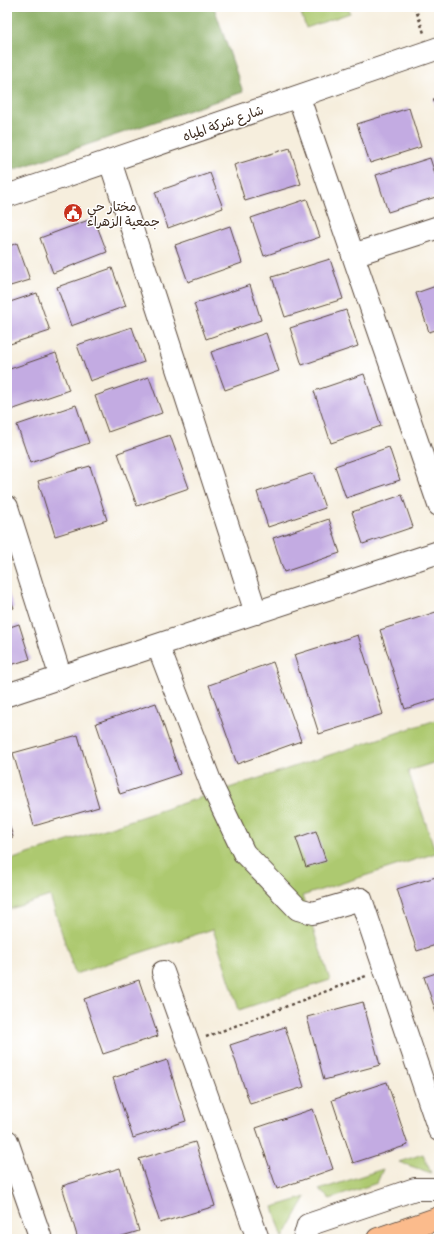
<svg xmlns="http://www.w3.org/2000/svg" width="446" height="1246" font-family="Itim,'Playpen Sans Arabic',sans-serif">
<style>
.green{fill:#adc970;stroke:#747a47}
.forest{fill:#8aad62;stroke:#626c40}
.building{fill:#c3abe2}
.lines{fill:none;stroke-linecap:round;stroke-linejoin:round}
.minor-casing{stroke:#57473b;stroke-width:24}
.major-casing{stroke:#57473b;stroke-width:24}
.path{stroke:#57473b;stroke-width:2.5;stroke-dasharray:3 3;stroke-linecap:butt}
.minor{stroke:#fff;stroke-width:22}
.major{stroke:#fbbb8c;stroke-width:22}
.labels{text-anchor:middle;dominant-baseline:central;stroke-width:3;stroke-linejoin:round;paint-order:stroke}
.street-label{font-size:13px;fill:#3b2a1e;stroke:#fff}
.poi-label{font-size:13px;fill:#3b2a1e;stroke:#fff;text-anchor:start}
</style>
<rect width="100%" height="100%" fill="#fff"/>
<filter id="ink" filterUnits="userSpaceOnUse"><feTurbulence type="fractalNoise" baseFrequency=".025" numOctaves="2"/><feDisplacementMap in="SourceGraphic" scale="8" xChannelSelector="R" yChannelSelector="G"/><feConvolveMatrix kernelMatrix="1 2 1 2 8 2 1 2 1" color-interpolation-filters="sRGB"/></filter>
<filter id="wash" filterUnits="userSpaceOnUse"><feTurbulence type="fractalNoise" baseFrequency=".012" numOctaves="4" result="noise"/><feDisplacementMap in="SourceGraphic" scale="16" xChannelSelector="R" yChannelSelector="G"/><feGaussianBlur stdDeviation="0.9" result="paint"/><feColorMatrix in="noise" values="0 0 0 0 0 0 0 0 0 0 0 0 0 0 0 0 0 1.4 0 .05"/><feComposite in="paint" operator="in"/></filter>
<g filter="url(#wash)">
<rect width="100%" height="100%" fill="#f6eedd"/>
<g class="green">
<polygon points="299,7 348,7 350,13 306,28"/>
<polygon points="439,719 439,761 408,771 436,853 302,896 330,980 239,1010 213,929 75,974 50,896 7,910 7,861"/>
<polygon points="423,1154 431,1173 399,1162"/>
<polygon points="383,1169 377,1183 330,1199 319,1190"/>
<polygon points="306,1197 283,1238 273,1207"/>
</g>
<polygon class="forest" points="7,7 214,7 243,92 7,172"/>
<g id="blocks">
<g class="building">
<polygon points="439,98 439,116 433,99"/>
<polygon points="409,108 421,147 370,163 357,124"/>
<polygon points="290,148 301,184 245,201 234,165"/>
<polygon points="430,158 439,186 439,196 388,212 376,175"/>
<polygon points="210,173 223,208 168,228 155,192"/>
<polygon points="307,199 320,237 264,256 251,218"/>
<polygon points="94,218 107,252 53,273 40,238"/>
<polygon points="230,226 242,263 188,282 175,245"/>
<polygon points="17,243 30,280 7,287 7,247"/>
<polygon points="330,259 343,299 285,317 272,277"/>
<polygon points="112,268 126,306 71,326 57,287"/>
<polygon points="250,285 261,320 206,339 194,304"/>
<polygon points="439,285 439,329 429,332 416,293"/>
<polygon points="37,293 50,331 7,345 7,303"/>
<polygon points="346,310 358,346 302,365 290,328"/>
<polygon points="132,327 144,362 90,381 77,345"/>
<polygon points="266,333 279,371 225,390 211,352"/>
<polygon points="56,353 69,390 11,410 7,397 7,370"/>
<polygon points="364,374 381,426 331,443 314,391"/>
<polygon points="149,377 162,413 108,432 95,396"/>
<polygon points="76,405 89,443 30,463 17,425"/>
<polygon points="170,435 189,488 137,506 118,453"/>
<polygon points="389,447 400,480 346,498 335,466"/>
<polygon points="90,466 107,520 55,536 38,481"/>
<polygon points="313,473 325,508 268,527 257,492"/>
<polygon points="402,495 413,527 363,544 352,512"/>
<polygon points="329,519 340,553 284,572 273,538"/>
<polygon points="7,589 14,608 7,610"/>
<polygon points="439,611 439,698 405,709 380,630"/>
<polygon points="19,624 30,659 7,666 7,628"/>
<polygon points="358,635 383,714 319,734 294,655"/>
<polygon points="273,662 301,741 237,764 209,685"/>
<polygon points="156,703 180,774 120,794 96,723"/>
<polygon points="78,735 99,807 34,826 13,753"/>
<polygon points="7,817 13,837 7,839"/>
<polygon points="316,831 326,861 306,867 296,838"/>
<polygon points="439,876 439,944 417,951 397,889"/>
<polygon points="439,972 439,1021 424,977"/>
<polygon points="139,980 158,1036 103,1054 84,999"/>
<polygon points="363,1002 380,1065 324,1080 307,1017"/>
<polygon points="285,1027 304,1087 250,1104 230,1045"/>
<polygon points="167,1060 186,1121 133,1138 113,1078"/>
<polygon points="387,1082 408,1145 353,1163 332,1100"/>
<polygon points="313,1109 333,1169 277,1189 256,1128"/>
<polygon points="195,1142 215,1206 160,1223 139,1159"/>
<polygon points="120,1168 139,1231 112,1239 78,1239 62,1186"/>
</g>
</g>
</g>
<g filter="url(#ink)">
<use href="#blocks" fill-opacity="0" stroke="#57473b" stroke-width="1"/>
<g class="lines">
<defs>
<g id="minor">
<polyline points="299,98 439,505"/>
<polyline points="110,161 256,613"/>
<polyline points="7,196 439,48"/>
<polyline points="353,255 439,227"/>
<polyline points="7,507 61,678"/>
<polyline points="158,646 212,786 244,853 298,909 313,913 361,899 439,1130"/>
<polyline points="7,695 439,552"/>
<polyline points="163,972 258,1239"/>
<polyline points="7,1141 41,1239"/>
<polyline points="304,1239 308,1225 415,1189 439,1189"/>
</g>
<polyline id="major" points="378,1239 439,1218"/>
</defs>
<use href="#minor" class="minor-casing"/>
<use href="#major" class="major-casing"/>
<g class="path">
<polyline points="415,7 424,33"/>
<polyline points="206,1037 366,976"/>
</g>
<use href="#minor" class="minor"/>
<use href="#major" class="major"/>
</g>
</g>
<defs>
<symbol id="civic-disc" viewBox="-11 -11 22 22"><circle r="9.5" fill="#c8321e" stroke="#fff"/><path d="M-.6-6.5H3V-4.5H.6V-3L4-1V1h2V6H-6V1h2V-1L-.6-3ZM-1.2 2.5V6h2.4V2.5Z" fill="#fff"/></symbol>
</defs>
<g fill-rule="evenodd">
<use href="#civic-disc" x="62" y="202" width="22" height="22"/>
</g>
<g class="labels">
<g class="street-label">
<text transform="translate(223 123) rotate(-19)">شارع شركة المياه</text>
</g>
<g class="poi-label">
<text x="87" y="206">مختار حي<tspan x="87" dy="15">جمعية الزهراء</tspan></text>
</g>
</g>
<rect width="446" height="1246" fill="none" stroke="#fff" stroke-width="24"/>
</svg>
